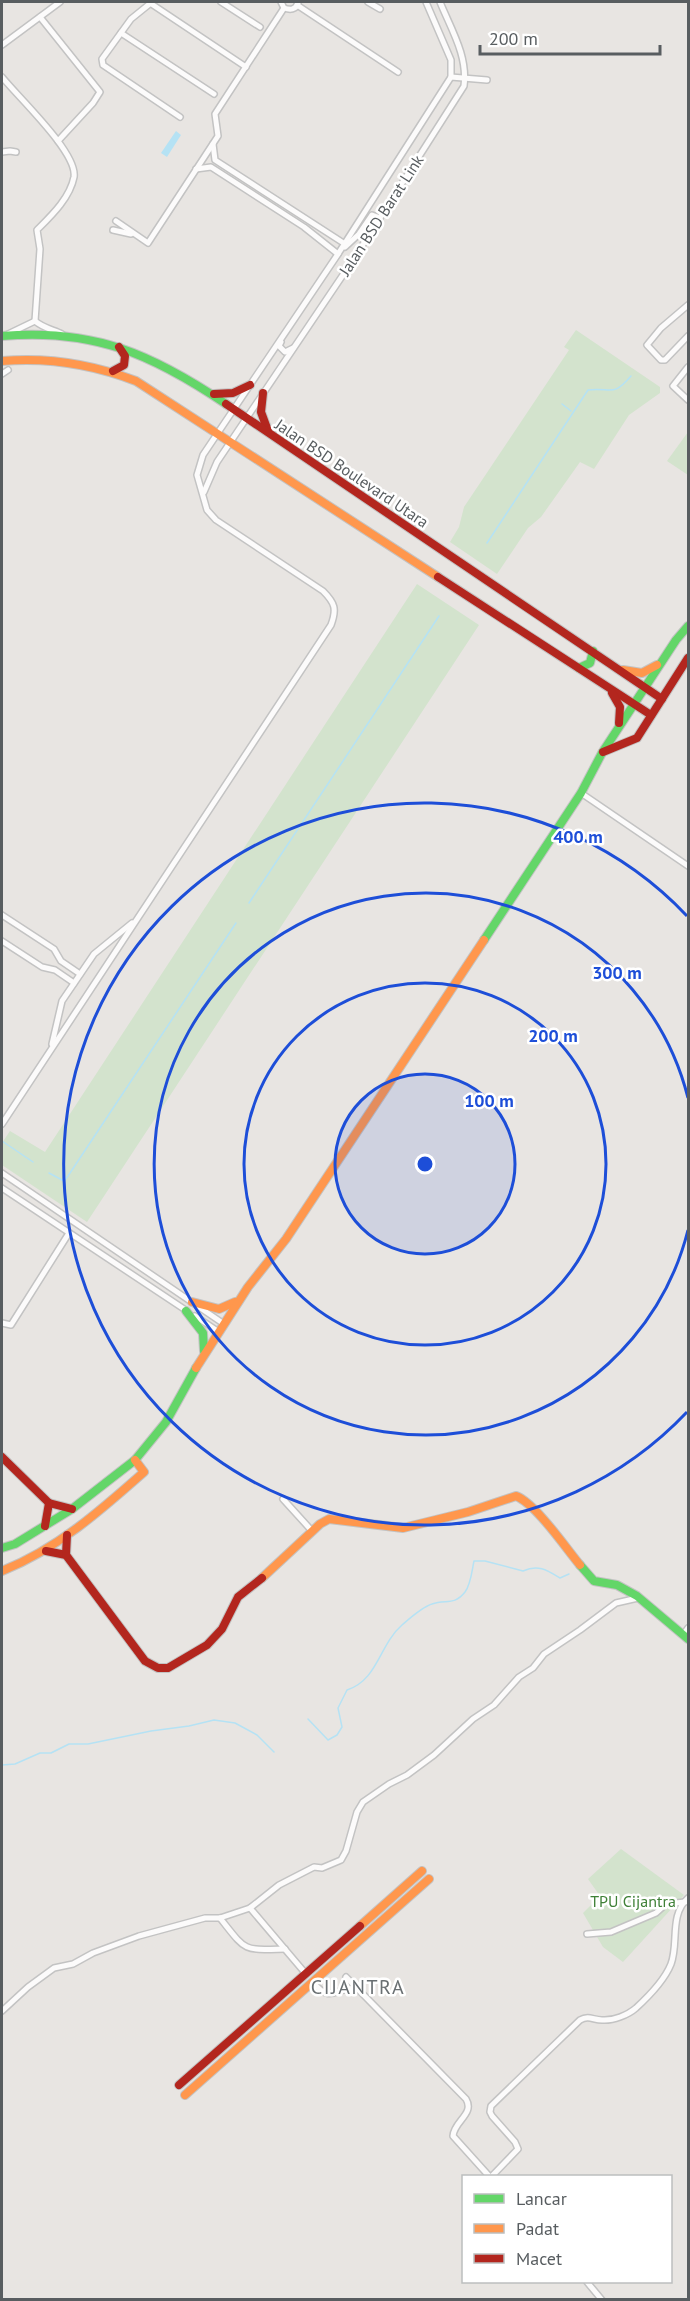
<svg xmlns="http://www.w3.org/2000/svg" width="690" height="2301" font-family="'PT Sans',sans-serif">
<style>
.green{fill:#d3e3cd}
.water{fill:#b5e2f4}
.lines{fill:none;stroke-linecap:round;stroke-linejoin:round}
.stream{stroke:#b5e2f4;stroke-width:1.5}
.street-casing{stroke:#c3c3c3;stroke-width:8}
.fast-casing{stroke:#c3c3c3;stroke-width:10}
.slow-casing{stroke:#c3c3c3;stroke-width:10}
.jam-casing{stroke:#c3c3c3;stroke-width:10}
.street{stroke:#fcfbfb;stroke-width:5}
.fast{stroke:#63d668;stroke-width:8}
.slow{stroke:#ff974d;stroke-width:8}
.jam{stroke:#b3261e;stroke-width:8}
.ring{fill:none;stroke:#1d4ed8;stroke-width:3}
.labels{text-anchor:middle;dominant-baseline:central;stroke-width:5;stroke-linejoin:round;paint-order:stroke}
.street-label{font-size:16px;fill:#585d60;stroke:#fff}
.park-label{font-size:16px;fill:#3f8037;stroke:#fff}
.quarter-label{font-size:20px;letter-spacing:1.5px;fill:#696f72;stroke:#fff}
.centre{fill:#1d4ed8;stroke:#fff;stroke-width:3}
.ring-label{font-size:18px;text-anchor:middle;font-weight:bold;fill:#1d4ed8;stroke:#fff;stroke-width:5;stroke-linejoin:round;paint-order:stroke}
</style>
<rect width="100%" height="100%" fill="#e8e5e2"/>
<g class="green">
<polygon points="576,330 660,387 660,393 629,415 594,469 580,462 541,517 528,528 497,574 450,542 459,527 464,507 569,350 564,347"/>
<polygon points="688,432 688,475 667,461"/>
<polygon points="417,584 479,625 87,1222 2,1165 2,1143 10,1131 45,1152"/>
<polygon points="621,1849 684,1895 623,1962 603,1947 583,1913 600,1896 588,1879"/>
</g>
<polygon class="water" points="176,131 181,135 167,157 161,153"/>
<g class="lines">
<g class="stream">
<polyline points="562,404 571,411"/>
<path d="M487,543L588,390C612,387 612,398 631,376"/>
<polyline points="249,903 439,616"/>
<polyline points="2,1141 33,1162"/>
<polyline points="49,1173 64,1181 68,1176 236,923"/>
<path d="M308,1719L328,1740L337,1735L342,1727L338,1708L347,1690C378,1680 379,1645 402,1625C409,1619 422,1607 432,1604C446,1599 454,1606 465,1592C471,1584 472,1570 474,1561H485L523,1571C538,1564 547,1570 560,1578L569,1574"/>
<polyline points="2,1765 15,1764 40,1753 51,1753 69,1744 88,1744 151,1731 189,1726 214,1720 235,1723 257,1735 274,1752"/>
</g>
<defs>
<g id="street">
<polyline points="152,2 131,19 102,59 103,65 180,117"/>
<polyline points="221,2 260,27"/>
<path d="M281,2L284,8C290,10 296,10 298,3"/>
<polyline points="368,2 380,9"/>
<polyline points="150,3 246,67"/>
<polyline points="297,5 398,72"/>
<polyline points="40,17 100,92 93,103 58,141"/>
<polyline points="121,33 214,94"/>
<polyline points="2,45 60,2"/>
<path d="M2,77C18,97 78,153 74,177C70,198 51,216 37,230L40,249L35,321"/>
<polyline points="451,77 487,80"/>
<polyline points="213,144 215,160 345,244"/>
<polyline points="2,152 10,151 16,152"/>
<polyline points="196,169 211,167 304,227 338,254"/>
<polyline points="116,221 148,243 218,136 215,114 284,8"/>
<polyline points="113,230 131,234"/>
<polyline points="345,247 359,234 372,215 380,218"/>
<polyline points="688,305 661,328 647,345 661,360 665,360 688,336"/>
<path d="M6,335L35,321C43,328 54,330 62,334"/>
<polyline points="281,342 279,346 285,352 293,348"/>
<polyline points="688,367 673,386 688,400"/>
<polyline points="2,374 8,370"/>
<path d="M204,492L217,462L353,260L464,86C468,56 451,29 440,2"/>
<polyline points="581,793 688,866"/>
<polyline points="2,915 54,949 61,961 80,974"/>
<polyline points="2,941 42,967 55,970 74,983"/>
<polyline points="52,1044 62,1001 94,954 132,923"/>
<path d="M2,1124L331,625C337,609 335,603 323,591L216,520L207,510L197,475L203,455L338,254L451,77V60L426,2"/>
<polyline points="2,1173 224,1324"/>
<polyline points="2,1188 187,1311"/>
<polyline points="195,1316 219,1332"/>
<polyline points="2,1323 11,1325 69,1233"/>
<polyline points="283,1499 312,1531"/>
<polyline points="683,1635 688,1628"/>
<polyline points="250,1908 306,1974"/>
<path d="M220,1918C247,1952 242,1950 285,1949"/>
<polyline points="587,1934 611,1932 656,1913 666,1904 685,1902"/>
<path d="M346,1977L466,2099C475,2114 454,2121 453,2136L489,2176"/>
<path d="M313,1982C332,2006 336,1985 357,1989"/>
<polyline points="2,2011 28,1987 54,1968 73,1964 93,1953 139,1936 205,1918 220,1918 250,1908 279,1885 314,1867 322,1868 341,1860 346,1851 357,1812 363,1802 389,1784 407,1775 434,1755 473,1719 494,1705 519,1677 533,1668 544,1654 580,1630 616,1603 638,1598"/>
<path d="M492,2176L518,2149L515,2142L492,2116L490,2112L491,2106L580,2020C589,2015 593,2020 602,2020C613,2021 628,2015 636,2008C648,1997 665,1979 671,1964C679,1943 669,1915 688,1898"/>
<polyline points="587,2282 602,2300"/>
</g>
<g id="fast">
<path d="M2,336C93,328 152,354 226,404"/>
<polyline points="579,668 590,663 593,651"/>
<polyline points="484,940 581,793 602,753 676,640 688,626"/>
<polyline points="186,1311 203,1333 204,1351"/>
<polyline points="2,1548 15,1544 72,1509 135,1460 166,1422 196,1368"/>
<polyline points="580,1565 594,1581 617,1585 637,1596 688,1639"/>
</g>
<g id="slow">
<path d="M2,361C49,357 92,364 136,381L438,577"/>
<polyline points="623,670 642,673 657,665"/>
<polyline points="192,1302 219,1309 235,1302"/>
<polyline points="196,1368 248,1287 286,1239 484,940"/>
<path d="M2,1571C57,1549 100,1511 144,1472L135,1460"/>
<path d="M262,1578L320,1524L329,1519L403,1528L468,1512L516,1496C536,1504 565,1547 580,1565"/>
<polyline points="360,1926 422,1871"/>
<polyline points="185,2095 429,1879"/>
</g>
<g id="jam">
<polyline points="113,371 124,365 125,356 119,347"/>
<polyline points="263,393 261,412 268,431"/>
<polyline points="214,394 233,393 250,385"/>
<polyline points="226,404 662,699"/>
<polyline points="438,577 651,715"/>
<polyline points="612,693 620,707 619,723"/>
<polyline points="603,752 637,738 688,658"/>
<polyline points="2,1457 49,1503 72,1509"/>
<polyline points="45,1526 49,1503"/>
<polyline points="46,1551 66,1555 145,1661 158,1668 168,1668 207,1645 222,1629 238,1597 262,1578"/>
<polyline points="66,1555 67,1535"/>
<polyline points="179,2085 360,1926"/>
</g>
</defs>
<use href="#street" class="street-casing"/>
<use href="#fast" class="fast-casing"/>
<use href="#slow" class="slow-casing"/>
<use href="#jam" class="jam-casing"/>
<use href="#street" class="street"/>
<use href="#fast" class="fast"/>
<use href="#slow" class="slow"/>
<use href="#jam" class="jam"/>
</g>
<circle cx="425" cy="1164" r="90" fill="#1d4ed8" fill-opacity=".12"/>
<g class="ring">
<circle cx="425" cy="1164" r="90"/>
<circle cx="425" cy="1164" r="181"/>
<path d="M688 1230A271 271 0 1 1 688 1098"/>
<path d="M687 1412A361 361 0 1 1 687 916"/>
</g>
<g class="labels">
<g class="street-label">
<text transform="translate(381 215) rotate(-57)">Jalan BSD Barat Link</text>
<text transform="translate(352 473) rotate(34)">Jalan BSD Boulevard Utara</text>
</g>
<g class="park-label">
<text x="633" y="1901">TPU Cijantra</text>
</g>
<g class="quarter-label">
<text x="358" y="1987">CIJANTRA</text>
</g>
</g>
<circle cx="425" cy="1164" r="9" class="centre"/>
<g class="ring-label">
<text x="578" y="843">400 m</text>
<text x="617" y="979">300 m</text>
<text x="553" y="1042">200 m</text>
<text x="489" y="1107">100 m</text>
</g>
<rect width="690" height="2301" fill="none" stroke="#585d60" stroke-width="6"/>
<rect x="462" y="2175" width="210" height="108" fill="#ffffff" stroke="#bcbebf" stroke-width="1.5"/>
<rect x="474" y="2194" width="30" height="9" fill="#63d668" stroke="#bcbebf" stroke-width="1.5"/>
<text x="516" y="2205" font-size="18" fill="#585d60">Lancar</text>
<rect x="474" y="2224" width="30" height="9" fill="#ff974d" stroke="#bcbebf" stroke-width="1.5"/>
<text x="516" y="2235" font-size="18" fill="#585d60">Padat</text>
<rect x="474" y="2254" width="30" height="9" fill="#b3261e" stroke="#bcbebf" stroke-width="1.5"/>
<text x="516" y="2265" font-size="18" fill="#585d60">Macet</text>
<path d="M480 45v9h180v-9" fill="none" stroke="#585d60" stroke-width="3"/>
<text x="489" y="45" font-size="18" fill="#585d60" stroke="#ffffff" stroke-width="4.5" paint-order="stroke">200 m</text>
</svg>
